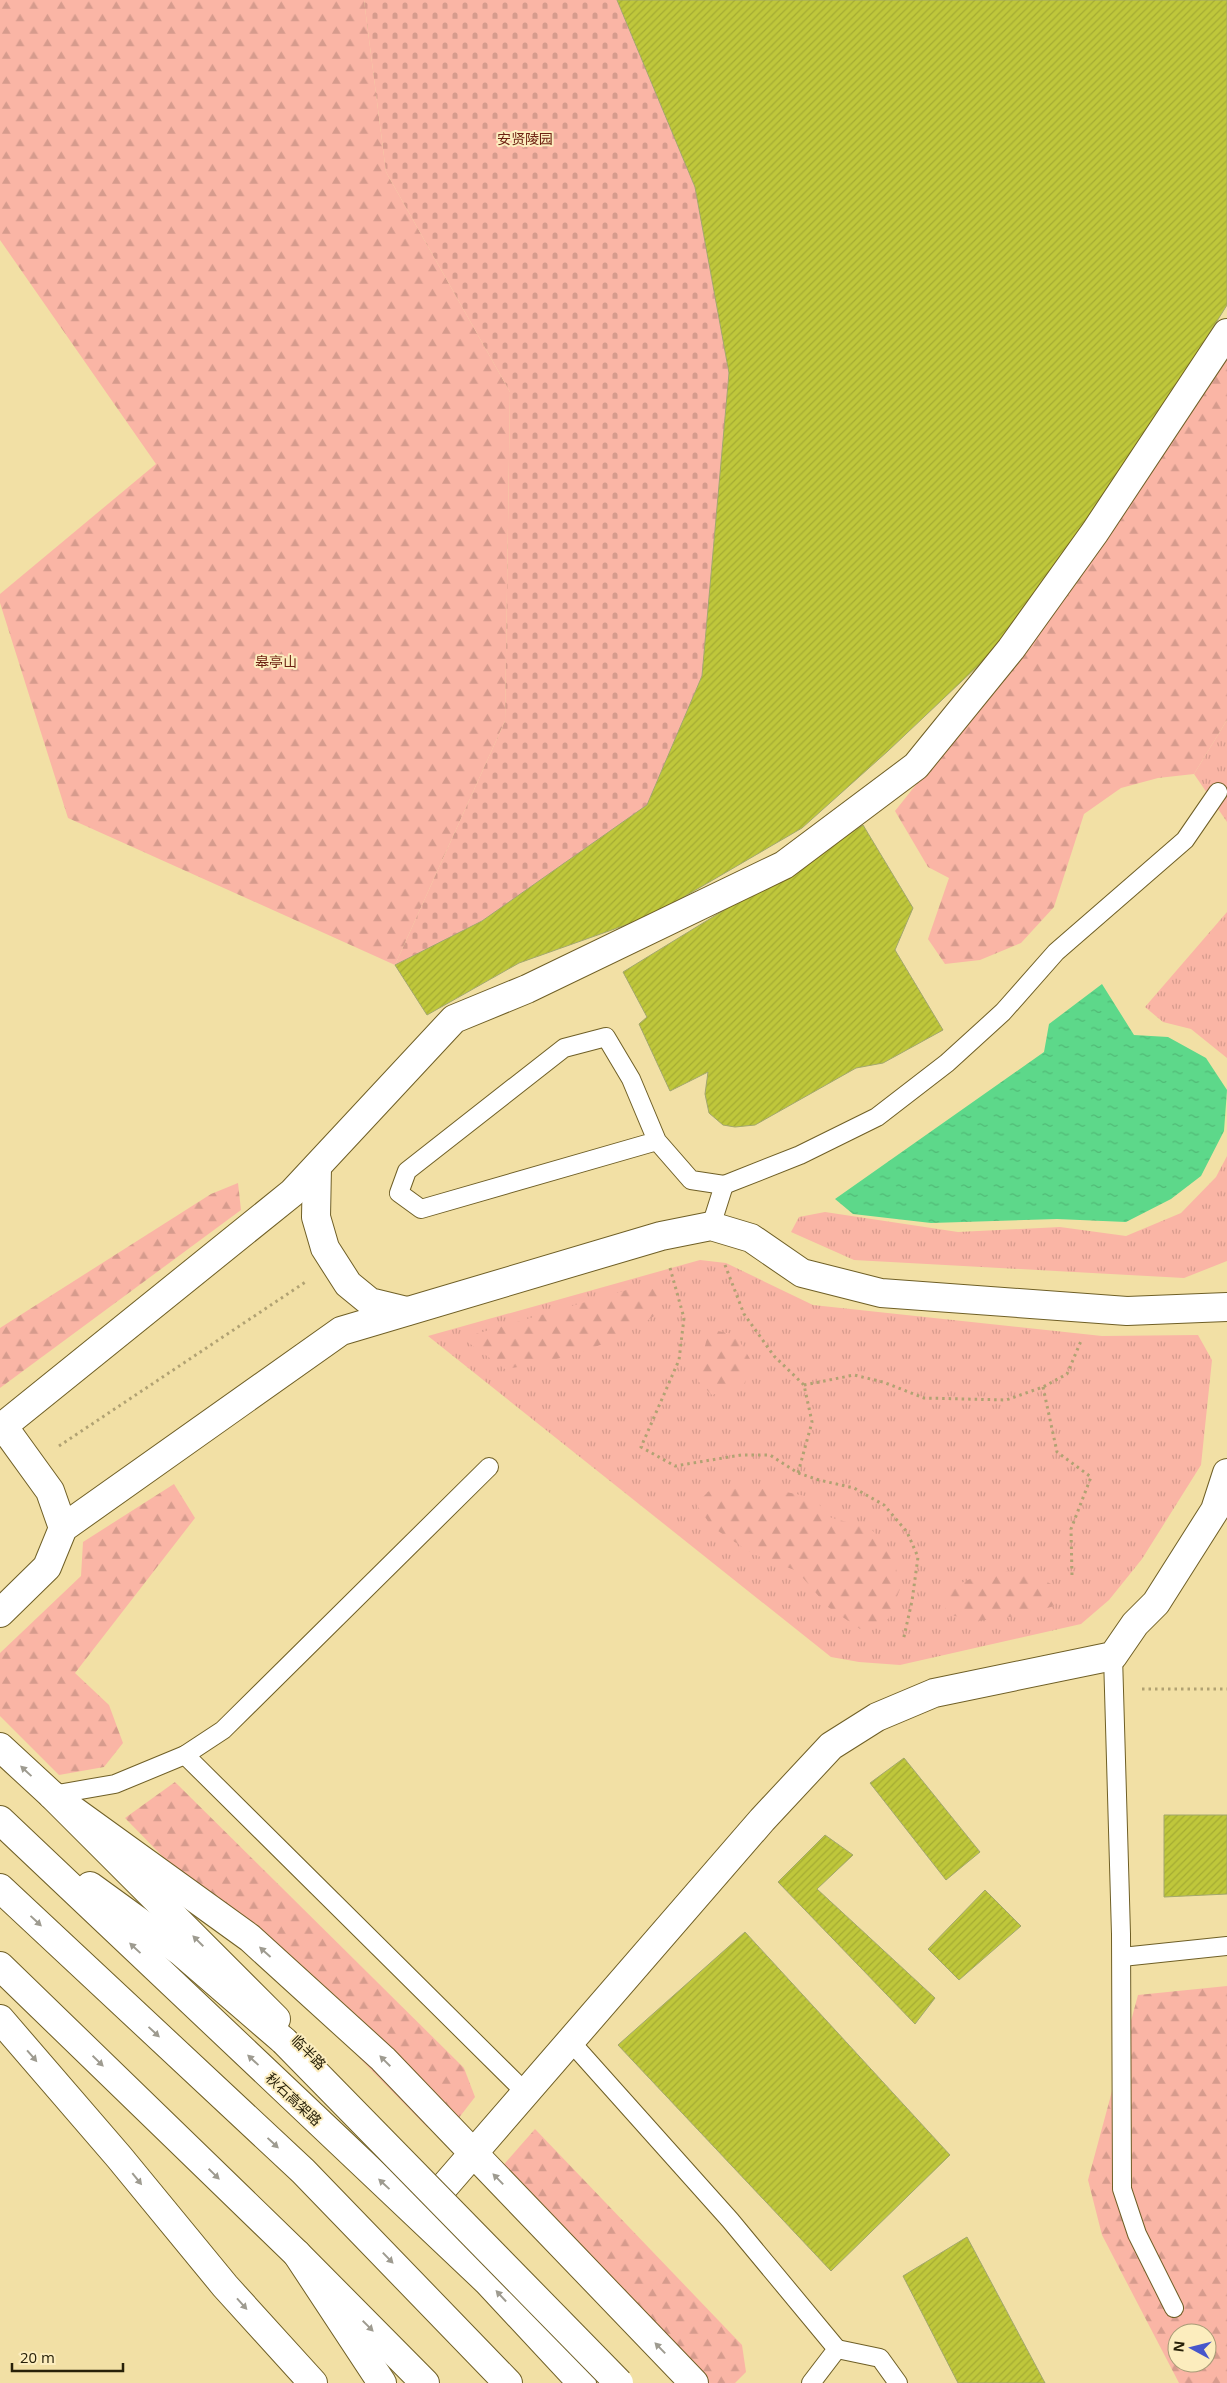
<svg xmlns="http://www.w3.org/2000/svg" width="1227" height="2383" font-family="'Open Sans','Noto Sans SC',sans-serif">
<style>
.grass{fill:url(#grass-tufts)}
.forest{fill:url(#forest-firs);fill-rule:evenodd}
.cemetery{fill:url(#cemetery-stones)}
.water{fill:url(#water-ripples)}
.building{fill:url(#building-hatch);stroke:#a2a76d}
.lines{fill:none;stroke-linecap:round;stroke-linejoin:round}
.service-casing{stroke:#6f5f26;stroke-width:20}
.minor-casing{stroke:#6f5f26;stroke-width:30}
.primary-casing{stroke:#6f5f26;stroke-width:30}
.trunk-casing{stroke:#6f5f26;stroke-width:30}
.path{stroke:#b1a273;stroke-width:3;stroke-dasharray:2.5 4;stroke-linecap:butt}
.service{stroke:#fff;stroke-width:18}
.minor{stroke:#fff;stroke-width:28}
.primary{stroke:#fff;stroke-width:28}
.trunk{stroke:#fff;stroke-width:28}
.trunk-bridge-casing{stroke:#6f5f26;stroke-width:30;stroke-linecap:butt}
.trunk-bridge{stroke:#fff;stroke-width:28}
.oneway{fill:#9e9b90}
.labels{text-anchor:middle;dominant-baseline:central;stroke-width:4;stroke-linejoin:round;paint-order:stroke}
.park-label{font-size:14px;fill:#6d2011;stroke:#fcedbe}
.street-label{font-size:14px;fill:#282109;stroke:#fcedbe}
</style>
<defs>
<pattern id="grass-tufts" width="24" height="20" patternUnits="userSpaceOnUse" patternTransform="scale(1.25)"><rect width="24" height="20" fill="#fab5a5"/><path d="M3 7l-1-3M5 7V3M7 7l1-3M15 17l-1-3M17 17v-4M19 17l1-3" fill="none" stroke="#d69b8d"/></pattern>
<pattern id="forest-firs" width="22" height="20" patternUnits="userSpaceOnUse" patternTransform="scale(1.25)"><rect width="22" height="20" fill="#fab5a5"/><path d="M5 1l3.5 6h-7zM16 11l3.5 6h-7z" fill="#d69b8d"/></pattern>
<pattern id="cemetery-stones" width="16" height="16" patternUnits="userSpaceOnUse" patternTransform="scale(1.25)"><rect width="16" height="16" fill="#fab5a5"/><path d="M2 7V4a2 2 0 0 1 4 0v3zM10 15v-3a2 2 0 0 1 4 0v3z" fill="#d69b8d"/></pattern>
<pattern id="water-ripples" width="26" height="14" patternUnits="userSpaceOnUse" patternTransform="scale(1.25)"><rect width="26" height="14" fill="#5dd88a"/><path d="M2 4q2-2 4 0t4 0M15 11q2-2 4 0t4 0" fill="none" stroke="#51b976"/></pattern>
<pattern id="building-hatch" width="6" height="6" patternUnits="userSpaceOnUse" patternTransform="scale(1.25)"><rect width="6" height="6" fill="#bfc73b"/><path d="M-1 1l2-2M0 6l6-6M5 7l2-2" fill="none" stroke="#a4ab33"/></pattern>
</defs>
<rect width="100%" height="100%" fill="#f2e0a5"/>
<g class="grass">
<polygon points="1227,720 1227,822 1194,774"/>
<polygon points="1227,912 1227,1058 1191,1029 1163,1022 1145,1007"/>
<polygon points="1227,1156 1227,1261 1184,1278 854,1260 791,1232 799,1217 825,1212 958,1232 1060,1227 1126,1236 1181,1213 1216,1177"/>
<polygon points="700,1260 726,1263 813,1305 1102,1336 1198,1335 1212,1360 1201,1465 1142,1559 1109,1600 1081,1624 900,1665 859,1662 831,1657 428,1336"/>
</g>
<g class="forest">
<polygon points="0,0 364,0 386,172 510,392 505,721 395,965 68,818 0,603 0,594 156,464 0,240"/>
<polygon points="1227,348 1227,720 1194,774 1158,778 1121,788 1084,814 1054,907 1021,943 980,960 945,964 928,939 949,878 928,867 895,811 1076,584"/>
<polygon points="238,1183 241,1210 0,1388 0,1328 211,1194"/>
<path d="M647,1284L660,1295L657,1314C611,1347 560,1361 505,1369L462,1338Z"/>
<polygon points="709,1329 736,1335 750,1359 745,1384 712,1395 697,1380"/>
<polygon points="174,1484 195,1518 75,1673 109,1705 123,1743 104,1767 59,1775 0,1716 0,1653 81,1576 83,1542"/>
<polygon points="715,1485 777,1490 814,1498 829,1517 871,1529 893,1552 900,1589 888,1619 860,1629 828,1607 797,1571 753,1554 712,1527 696,1504"/>
<polygon points="1023,1570 1053,1585 1054,1606 1024,1615 978,1621 946,1614 944,1591 981,1574"/>
<polygon points="175,1782 464,2068 475,2097 458,2119 427,2127 125,1818"/>
<path d="M1227,1986V2383H1179L1102,2235L1088,2180L1138,1995ZM1177,2333H1207V2363H1177Z"/>
<polygon points="535,2129 742,2345 746,2372 735,2383 674,2383 486,2185"/>
</g>
<polygon class="cemetery" points="364,0 617,0 695,187 729,373 702,676 647,805 482,921 395,965 505,721 510,392 386,172"/>
<polygon class="water" points="1102,984 1134,1035 1168,1037 1206,1058 1227,1090 1224,1131 1201,1176 1171,1199 1126,1222 1057,1219 931,1223 853,1214 835,1199 1044,1052 1049,1024"/>
<g class="building">
<polygon points="617,0 1227,0 1227,305 1036,611 888,751 802,828 651,916 519,963 427,1015 395,965 482,921 647,805 702,676 729,373 695,187"/>
<polygon points="863,825 913,908 895,950 943,1030 883,1063 856,1068 755,1125 735,1127 723,1125 709,1113 705,1094 708,1072 670,1091 639,1024 647,1017 623,972"/>
<polygon points="904,1758 980,1852 946,1880 870,1783"/>
<polygon points="1164,1815 1227,1815 1227,1894 1164,1897"/>
<polygon points="825,1835 853,1855 817,1889 935,1998 915,2024 778,1882"/>
<polygon points="985,1890 1021,1926 959,1980 928,1949"/>
<polygon points="745,1932 950,2155 831,2271 618,2045"/>
<polygon points="967,2237 1045,2383 958,2383 903,2276"/>
</g>
<g class="lines">
<defs>
<g id="service">
<polyline points="657,1141 421,1209 399,1193 407,1171 564,1048 606,1037 631,1079 657,1141 691,1180 724,1185 711,1226"/>
<polyline points="724,1185 800,1155 877,1117 947,1063 1003,1012 1056,952 1185,840 1218,792"/>
<polyline points="1113,1656 1121,1934 1122,2189 1137,2234 1174,2308"/>
<polyline points="185,1755 526,2093"/>
<polyline points="52,1795 115,1784 185,1755 223,1730 489,1467"/>
<polyline points="1122,1957 1227,1946"/>
<polyline points="570,2041 730,2220 837,2349 811,2383"/>
<polyline points="837,2349 880,2358 898,2383"/>
</g>
<g id="minor">
<polyline points="317,1167 316,1217 325,1248 348,1284 370,1302 407,1311"/>
<polyline points="0,1426 3,1426 292,1193 454,1019 527,989 784,865 916,766 1011,649 1095,532 1227,333"/>
<polyline points="3,1426 50,1491 63,1528"/>
<polyline points="0,1613 47,1567 63,1528 341,1331 661,1236 711,1226 751,1238 802,1273 881,1293 1127,1311 1227,1307"/>
<polyline points="444,2187 762,1820 831,1746 877,1717 934,1693 1113,1656 1135,1624 1156,1603 1215,1510 1227,1473"/>
</g>
<g id="primary">
<polyline points="0,1747 52,1795 276,2019"/>
<polyline points="0,1966 297,2254 425,2383"/>
</g>
<g id="trunk">
<polyline points="52,1795 250,1938 383,2059 694,2383"/>
<polyline points="0,1820 487,2281 582,2383"/>
<polyline points="90,1886 181,1952 284,2041"/>
<polyline points="0,1888 303,2171 508,2383"/>
<polyline points="0,2019 119,2157 225,2286 313,2383"/>
<polyline points="297,2254 382,2383"/>
</g>
</defs>
<use href="#service" class="service-casing"/>
<use href="#minor" class="minor-casing"/>
<use href="#primary" class="primary-casing"/>
<use href="#trunk" class="trunk-casing"/>
<g class="path">
<polyline points="725,1265 744,1314 774,1356 804,1385 812,1422 798,1473"/>
<polyline points="670,1268 684,1318 679,1360 641,1447 675,1466 741,1455 770,1455 798,1473 819,1480 854,1488 884,1505 907,1532 918,1557 912,1601 903,1641"/>
<polyline points="804,1385 854,1375 883,1382 924,1398 1006,1400 1043,1387 1067,1374 1081,1341"/>
<polyline points="1043,1387 1057,1452 1091,1477 1071,1529 1072,1576"/>
<polyline points="59,1446 307,1281"/>
<polyline points="1142,1689 1227,1689"/>
</g>
<use href="#service" class="service"/>
<use href="#minor" class="minor"/>
<use href="#primary" class="primary"/>
<use href="#trunk" class="trunk"/>
<defs>
<polyline id="trunk-bridge" points="284,2041 619,2383"/>
</defs>
<use href="#trunk-bridge" class="trunk-bridge-casing"/>
<use href="#trunk-bridge" class="trunk-bridge"/>
</g>
<defs><path id="oneway-solid" d="M-6-.8H1V-3.2L6.5 0L1 3.2V.8H-6Z" transform="scale(1.25)"/></defs>
<g class="oneway">
<use href="#oneway-solid" transform="translate(26 1771) rotate(-137)"/>
<use href="#oneway-solid" transform="translate(36 1921) rotate(43)"/>
<use href="#oneway-solid" transform="translate(198 1941) rotate(-135)"/>
<use href="#oneway-solid" transform="translate(135 1948) rotate(-137)"/>
<use href="#oneway-solid" transform="translate(265 1952) rotate(-138)"/>
<use href="#oneway-solid" transform="translate(154 2032) rotate(43)"/>
<use href="#oneway-solid" transform="translate(32 2056) rotate(49)"/>
<use href="#oneway-solid" transform="translate(253 2060) rotate(-137)"/>
<use href="#oneway-solid" transform="translate(98 2061) rotate(44)"/>
<use href="#oneway-solid" transform="translate(385 2061) rotate(-135)"/>
<use href="#oneway-solid" transform="translate(273 2143) rotate(43)"/>
<use href="#oneway-solid" transform="translate(214 2174) rotate(44)"/>
<use href="#oneway-solid" transform="translate(137 2179) rotate(51)"/>
<use href="#oneway-solid" transform="translate(498 2179) rotate(-134)"/>
<use href="#oneway-solid" transform="translate(384 2184) rotate(-137)"/>
<use href="#oneway-solid" transform="translate(388 2258) rotate(46)"/>
<use href="#oneway-solid" transform="translate(501 2296) rotate(-133)"/>
<use href="#oneway-solid" transform="translate(242 2304) rotate(48)"/>
<use href="#oneway-solid" transform="translate(368 2326) rotate(45)"/>
<use href="#oneway-solid" transform="translate(660 2348) rotate(-134)"/>
</g>
<g class="labels">
<g class="park-label">
<text x="525" y="138">安贤陵园</text>
<text x="276" y="661">皋亭山</text>
</g>
<g class="street-label">
<text transform="translate(309 2052) rotate(45)">临半路</text>
<text transform="translate(294 2099) rotate(43)">秋石高架路</text>
</g>
</g>
<g transform="translate(1192 2348) rotate(277)"><circle r="24" fill="#fcedbe" stroke="#a79b76"/>
<path d="M0-4L9 19L0 12L-9 19Z" fill="#4756cb"/>
<text y="-8" font-size="14" font-weight="bold" text-anchor="middle" fill="#282109">N</text>
</g>
<path d="M12 2363v8h111v-8" fill="none" stroke="#282109" stroke-width="2.5"/>
<text x="20" y="2363" font-size="15" fill="#282109" stroke="#fcedbe" stroke-width="4" paint-order="stroke">20 m</text>
</svg>
